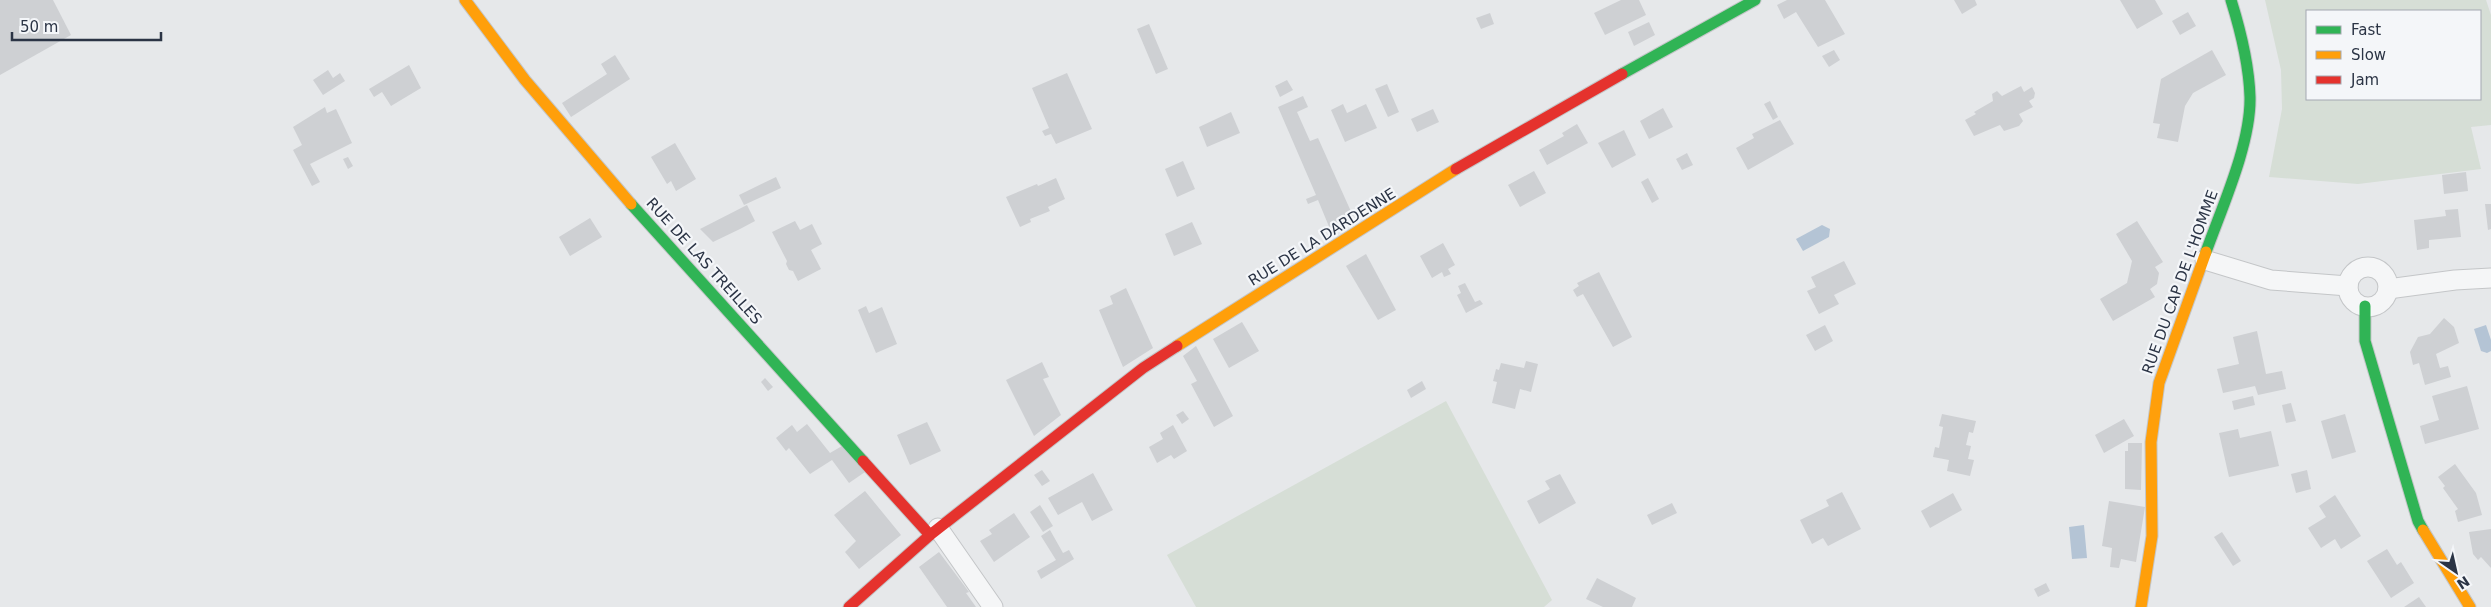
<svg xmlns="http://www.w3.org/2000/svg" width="2491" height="607" font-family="'DejaVu Sans',sans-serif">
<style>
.green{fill:#d6ded6;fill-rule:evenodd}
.water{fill:#b4c4d5}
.building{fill:#ced0d3}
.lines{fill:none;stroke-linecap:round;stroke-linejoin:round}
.street-casing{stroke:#c4c6c8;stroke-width:21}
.fast-casing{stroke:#c4c6c8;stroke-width:13}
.slow-casing{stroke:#c4c6c8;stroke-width:13}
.jam-casing{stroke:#c4c6c8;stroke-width:13}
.street{stroke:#f5f6f7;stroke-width:19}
.fast{stroke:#30b455;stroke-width:11}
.slow{stroke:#ff9f0a;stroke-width:11}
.jam{stroke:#e5322d;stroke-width:11}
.labels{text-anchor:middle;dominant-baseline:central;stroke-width:4.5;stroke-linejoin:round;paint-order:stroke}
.street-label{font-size:15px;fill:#2b3445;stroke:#f4f6f9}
</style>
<rect width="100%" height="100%" fill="#e6e8ea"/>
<g class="green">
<path d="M2265,0H2486L2491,15V125L2471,127L2481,169L2358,184L2269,177L2282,109L2281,70ZM2480,11V99H2307V11Z"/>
<polygon points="1446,401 1552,600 1544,607 1196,607 1167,555"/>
</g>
<g class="water">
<polygon points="1822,225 1830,229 1829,237 1803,251 1796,239"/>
<polygon points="2486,325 2491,340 2491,351 2487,353 2481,351 2474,329"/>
<polygon points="2084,525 2087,558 2072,559 2069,527"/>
</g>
<g class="building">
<polygon points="0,0 53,0 71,35 0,75"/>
<polygon points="1621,0 1639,0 1646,15 1605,35 1594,13"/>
<polygon points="1787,0 1825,0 1845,34 1818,47 1796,12 1784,19 1777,5"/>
<polygon points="1954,0 1975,0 1977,5 1962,14"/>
<polygon points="2120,0 2155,0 2163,14 2137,29"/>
<polygon points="2188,12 2196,26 2180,35 2172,21"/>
<polygon points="1490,13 1494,24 1481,29 1476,18"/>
<polygon points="1649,22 1655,35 1634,46 1628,32"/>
<polygon points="1149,24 1168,69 1156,74 1137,29"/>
<polygon points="1834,50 1840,60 1829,67 1822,56"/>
<polygon points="2212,50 2226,75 2193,93 2185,106 2178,142 2157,138 2160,124 2153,123 2161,79"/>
<polygon points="615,55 630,79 571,117 562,103 607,74 601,64"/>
<polygon points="409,65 421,88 391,106 382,92 374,97 369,89"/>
<polygon points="328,70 333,78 340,73 345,81 323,95 313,80"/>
<polygon points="1067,73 1092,129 1056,144 1051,134 1045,136 1042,131 1049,128 1032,88"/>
<polygon points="1287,80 1293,90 1280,97 1275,86"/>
<polygon points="1387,84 1399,112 1388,117 1375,89"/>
<polygon points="2021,86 2024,92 2032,87 2035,93 2034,98 2029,101 2033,107 2019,114 2023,121 2019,126 2004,131 2000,125 1974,136 1965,120 1976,114 1974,112 1993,101 1992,94 1997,91 2002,96"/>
<polygon points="1303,96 1308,107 1297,112 1310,141 1318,138 1353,216 1330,229 1318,200 1308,204 1306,199 1316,195 1278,107"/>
<polygon points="1770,101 1778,117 1773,120 1764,104"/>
<polygon points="1343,104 1347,113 1366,104 1377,128 1345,142 1331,110"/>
<polygon points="325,107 327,113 336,109 352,143 310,164 320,182 312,186 293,150 302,145 293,127"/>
<polygon points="1663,108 1673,127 1649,139 1640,121"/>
<polygon points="1433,109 1439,122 1417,132 1411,119"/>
<polygon points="1231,112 1240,133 1207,147 1199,127"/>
<polygon points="1780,120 1794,144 1748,170 1736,148 1754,138 1752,134"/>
<polygon points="1577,124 1588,143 1547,165 1539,150 1564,136 1562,133"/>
<polygon points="1624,130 1636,155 1612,168 1598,143"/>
<polygon points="675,143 696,179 676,191 671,181 667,184 651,157"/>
<polygon points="1687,153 1693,165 1682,170 1676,159"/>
<polygon points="348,157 353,166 348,169 343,159"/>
<polygon points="1183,161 1195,189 1177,197 1165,169"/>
<polygon points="1534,171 1546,193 1520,207 1508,185"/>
<polygon points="2466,172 2468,191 2444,194 2442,175"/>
<polygon points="776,177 781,188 744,205 739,195"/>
<polygon points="1056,178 1065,199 1048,207 1050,211 1030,219 1031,222 1020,227 1006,197 1037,184 1038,186"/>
<polygon points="1648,178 1659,199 1652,203 1641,182"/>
<polygon points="2485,204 2491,204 2491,229 2488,230"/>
<polygon points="747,205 755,221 740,229 713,242 700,229"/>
<polygon points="2458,209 2461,237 2429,240 2429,248 2417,250 2414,220 2446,216 2445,210"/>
<polygon points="590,218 602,237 570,256 559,237"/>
<polygon points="795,221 800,230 812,224 822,244 811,250 821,269 798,281 793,271 789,270 786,264 787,261 772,232"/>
<polygon points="2137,221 2163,262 2155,267 2159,273 2157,284 2150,289 2155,297 2113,321 2100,299 2127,283 2132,261 2116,234"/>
<polygon points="1192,222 1202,244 1174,256 1165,234"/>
<polygon points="1443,243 1455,265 1448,269 1451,274 1444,277 1442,272 1432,278 1420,256"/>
<polygon points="1366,254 1396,310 1378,320 1346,266"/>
<polygon points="1844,261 1856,284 1834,295 1839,304 1819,314 1807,291 1816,287 1811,277"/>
<polygon points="1599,272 1632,337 1613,347 1583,294 1577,297 1573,290 1579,286 1577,283"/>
<polygon points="1465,283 1475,302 1480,300 1483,304 1466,313 1457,295 1461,293 1458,286"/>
<polygon points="1126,288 1153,348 1123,367 1099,310 1113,304 1110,296"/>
<polygon points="866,306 869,313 882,307 897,344 876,353 858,310"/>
<polygon points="2444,318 2454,327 2459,343 2436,354 2440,368 2448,366 2451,377 2425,385 2419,363 2413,365 2410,352 2418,337 2430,334"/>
<polygon points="1242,322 1259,351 1229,368 1213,339"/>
<polygon points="1825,325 1833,341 1815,351 1806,335"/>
<polygon points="2257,331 2266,374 2282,371 2286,389 2258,395 2255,386 2223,393 2217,369 2239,364 2233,337"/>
<polygon points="1196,346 1233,416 1214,427 1191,384 1197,381 1183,356"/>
<polygon points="1526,361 1538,364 1531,392 1520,389 1515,409 1492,403 1497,382 1493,381 1496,369 1499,370 1501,363 1524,368"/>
<polygon points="1042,362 1049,377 1043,379 1061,415 1034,436 1006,380"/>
<polygon points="765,378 773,387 768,391 761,382"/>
<polygon points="1422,381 1426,389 1411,398 1407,390"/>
<polygon points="2467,386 2479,429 2425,444 2420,426 2439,420 2432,396"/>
<polygon points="2253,396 2255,405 2234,410 2232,401"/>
<polygon points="2291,403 2296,421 2286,423 2282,405"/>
<polygon points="1183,411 1189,419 1182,424 1176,415"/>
<polygon points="1942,414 1976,421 1973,433 1969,432 1966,445 1971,446 1968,459 1974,460 1970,476 1947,471 1949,460 1933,457 1935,447 1939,448 1943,427 1939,426"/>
<polygon points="2345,414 2356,452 2332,459 2321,421"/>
<polygon points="2124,419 2134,436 2104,453 2095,435"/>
<polygon points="927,422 941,451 910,465 897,435"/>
<polygon points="807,424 830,453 842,446 865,472 849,483 832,460 810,474 789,448 786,451 776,438 792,425 797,432"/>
<polygon points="1173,425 1187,451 1174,459 1171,455 1157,463 1149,447 1163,439 1160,433"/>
<polygon points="2238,429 2240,438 2271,431 2279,466 2229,477 2219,433"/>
<polygon points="2128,443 2142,443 2141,490 2125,489 2125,451 2128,451"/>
<polygon points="2455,464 2476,493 2482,515 2458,522 2455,511 2458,509 2443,488 2445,486 2438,477"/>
<polygon points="1042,470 1050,481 1042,486 1034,475"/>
<polygon points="2307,470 2311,489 2296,493 2291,474"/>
<polygon points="1093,473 1113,510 1092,521 1082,502 1058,515 1048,498"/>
<polygon points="1560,474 1576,503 1539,524 1527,501 1550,489 1545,481"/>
<polygon points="865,491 901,535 859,569 845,552 856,541 834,515"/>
<polygon points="1842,492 1861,529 1828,546 1823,538 1812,544 1800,520 1829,506 1826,500"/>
<polygon points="1953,493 1962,510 1930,528 1921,511"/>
<polygon points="2335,495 2361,536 2341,549 2335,539 2321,548 2308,528 2326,517 2319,506"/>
<polygon points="2109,501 2145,507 2136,562 2121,559 2119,568 2110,567 2112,548 2102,546"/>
<polygon points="1672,503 1677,513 1652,525 1647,515"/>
<polygon points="1040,505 1053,526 1043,532 1030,512"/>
<polygon points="1014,513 1030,537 994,562 980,541 992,534 989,530"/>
<polygon points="2491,529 2491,568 2481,557 2478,560 2473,554 2469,532"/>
<polygon points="1050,530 1063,553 1069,550 1074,559 1041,579 1037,571 1056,560 1041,536"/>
<polygon points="2222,532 2241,561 2233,566 2214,537"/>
<polygon points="2387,549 2397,565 2401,562 2414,583 2391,598 2367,561"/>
<polygon points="939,552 969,592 966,593 976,607 947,607 919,567"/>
<polygon points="1597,578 1636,598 1632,607 1603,607 1586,599"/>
<polygon points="2046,583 2050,591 2038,597 2034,589"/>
<polygon points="2419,597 2426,607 2404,607"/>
</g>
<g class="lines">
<defs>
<g id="street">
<polyline points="2205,260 2271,280 2348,286"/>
<circle cx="2368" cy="287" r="20"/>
<polyline points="2388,289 2455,280 2491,278"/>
<polyline points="938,528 993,607"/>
</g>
<g id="fast">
<polyline points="1622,74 1755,0"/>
<polyline points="631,204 863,461"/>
<path d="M2206,252C2222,207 2251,144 2250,97C2249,64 2241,32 2231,0"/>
<polyline points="2365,306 2365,341 2418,521 2423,530"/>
</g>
<g id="slow">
<polyline points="465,0 525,80 631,204"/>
<polyline points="1177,346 1456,169"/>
<polyline points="2423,530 2470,607"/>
<polyline points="2141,607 2152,536 2151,442 2159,383 2206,252"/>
</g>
<g id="jam">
<polyline points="1456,169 1622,74"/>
<polyline points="863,461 930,535"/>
<polyline points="849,607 930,535 1143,368 1177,346"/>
</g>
</defs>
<use href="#street" class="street-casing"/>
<use href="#fast" class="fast-casing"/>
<use href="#slow" class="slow-casing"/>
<use href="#jam" class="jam-casing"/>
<use href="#street" class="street"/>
<use href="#fast" class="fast"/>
<use href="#slow" class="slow"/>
<use href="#jam" class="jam"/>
</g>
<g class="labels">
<g class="street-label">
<text transform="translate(1322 237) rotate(-32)">RUE DE LA DARDENNE</text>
<text transform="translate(704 261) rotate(48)">RUE DE LAS TREILLES</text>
<text transform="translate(2180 282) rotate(-70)">RUE DU CAP DE L'HOMME</text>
</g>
</g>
<rect x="2306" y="10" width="175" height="90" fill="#f4f6f9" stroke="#a4a8b1"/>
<rect x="2316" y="26" width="25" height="8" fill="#30b455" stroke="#a4a8b1"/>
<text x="2351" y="35" font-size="15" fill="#2b3445">Fast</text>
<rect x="2316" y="51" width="25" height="8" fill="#ff9f0a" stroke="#a4a8b1"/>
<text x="2351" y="60" font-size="15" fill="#2b3445">Slow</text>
<rect x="2316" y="76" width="25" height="8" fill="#e5322d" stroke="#a4a8b1"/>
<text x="2351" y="85" font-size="15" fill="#2b3445">Jam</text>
<g transform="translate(2456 572) rotate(146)" stroke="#f4f6f9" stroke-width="4" paint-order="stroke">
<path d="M0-4L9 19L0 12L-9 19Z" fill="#2b3445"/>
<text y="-8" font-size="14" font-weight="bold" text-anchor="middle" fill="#2b3445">N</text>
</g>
<path d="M12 32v8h149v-8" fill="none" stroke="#2b3445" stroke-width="2.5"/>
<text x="20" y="32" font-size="15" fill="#2b3445" stroke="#f4f6f9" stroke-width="4" paint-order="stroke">50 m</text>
</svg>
